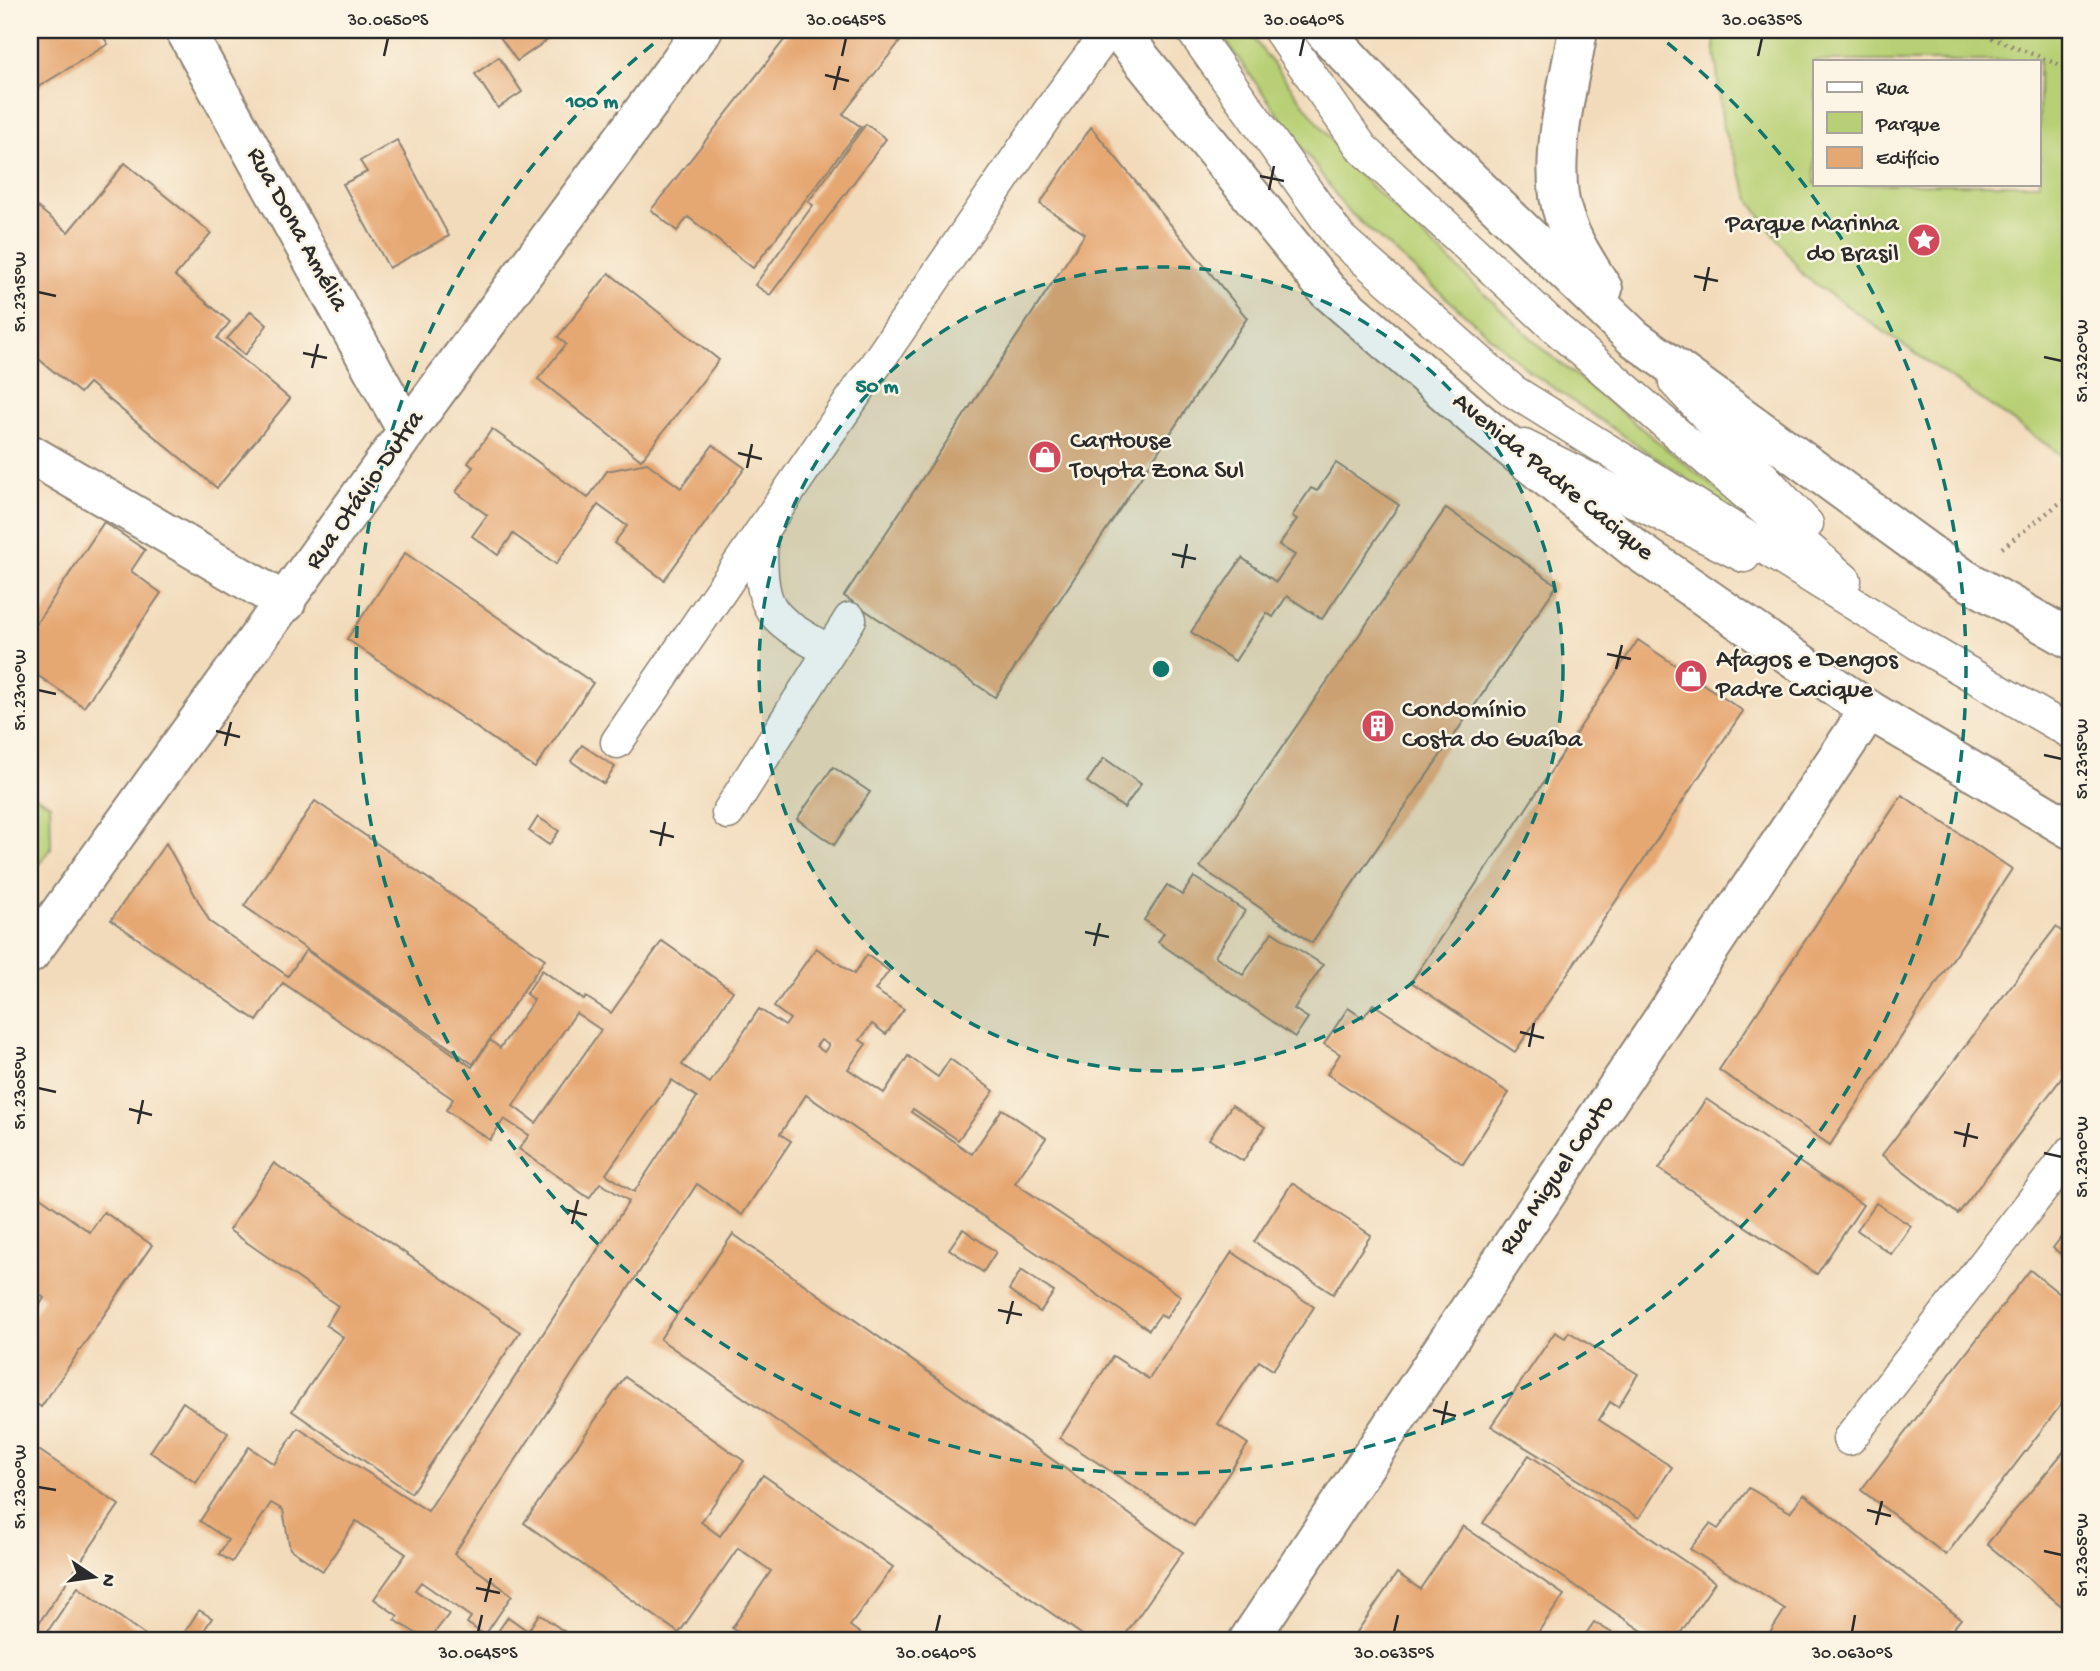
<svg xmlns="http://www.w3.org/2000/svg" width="2100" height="1671" font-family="'Gochi Hand',sans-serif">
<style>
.green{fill:#b8d075;stroke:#727e50;stroke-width:2;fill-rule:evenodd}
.building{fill:#e6a873;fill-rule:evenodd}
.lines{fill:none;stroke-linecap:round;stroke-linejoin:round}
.lane-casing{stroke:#8e8373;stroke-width:35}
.street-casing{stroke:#8e8373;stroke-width:42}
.secondary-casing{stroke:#8e8373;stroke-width:42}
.path{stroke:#8e8373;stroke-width:4.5;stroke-dasharray:2 5;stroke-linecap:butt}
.lane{stroke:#fff;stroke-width:32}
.street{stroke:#fff;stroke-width:38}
.secondary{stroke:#fff;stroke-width:38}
.ticks{fill:none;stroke:#2b2b2b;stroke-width:2.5}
.ring{fill:none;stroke:#0f766e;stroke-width:3.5;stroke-dasharray:12 9}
.labels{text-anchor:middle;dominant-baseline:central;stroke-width:5;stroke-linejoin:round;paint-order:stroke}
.poi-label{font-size:26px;fill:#2b2b2b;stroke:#fcf5e5;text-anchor:start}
.street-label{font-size:26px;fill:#2b2b2b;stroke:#fcf5e5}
.centre{fill:#0f766e;stroke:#fcf5e5;stroke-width:3.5}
.ring-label{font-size:21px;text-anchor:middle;font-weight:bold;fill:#0f766e;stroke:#fcf5e5;stroke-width:5;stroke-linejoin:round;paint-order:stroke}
.neatline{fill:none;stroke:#2b2b2b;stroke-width:2.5}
.ticks-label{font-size:18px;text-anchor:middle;fill:#2b2b2b}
</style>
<rect width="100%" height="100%" fill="#fcf5e5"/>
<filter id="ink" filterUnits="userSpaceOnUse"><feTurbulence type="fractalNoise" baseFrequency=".0143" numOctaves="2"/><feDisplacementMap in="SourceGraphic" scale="14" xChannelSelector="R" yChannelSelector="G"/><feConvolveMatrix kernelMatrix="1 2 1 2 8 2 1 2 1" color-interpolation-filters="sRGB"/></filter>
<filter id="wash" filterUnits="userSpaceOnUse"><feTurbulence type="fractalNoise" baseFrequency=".00686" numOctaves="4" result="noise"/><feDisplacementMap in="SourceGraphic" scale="28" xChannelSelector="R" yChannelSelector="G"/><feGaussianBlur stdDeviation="1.57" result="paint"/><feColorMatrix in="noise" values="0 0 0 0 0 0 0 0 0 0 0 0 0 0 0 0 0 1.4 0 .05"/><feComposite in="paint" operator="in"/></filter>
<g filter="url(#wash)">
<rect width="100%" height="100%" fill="#f2dbbb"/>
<g class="green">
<polygon points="1218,30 1247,30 1356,172 1544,350 1801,557 1529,371 1346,209"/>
<path d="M1713,30H2070V461L1804,276L1752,204L1723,128ZM1815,61H2039V184H1815Z"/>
<polygon points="30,793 50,804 51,849 30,876"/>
</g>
<g id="blocks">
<g class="building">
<polygon points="30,30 99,30 108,44 30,92"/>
<polygon points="495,30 562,30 517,61"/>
<polygon points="792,30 909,30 843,114 861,127 753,268 688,217 677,231 651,210"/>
<polygon points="499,57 522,92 498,108 475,74"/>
<polygon points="866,124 886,139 770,295 755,285 813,205 808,202"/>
<polygon points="1091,127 1247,318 995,697 844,596 1085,234 1040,204"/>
<polygon points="397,140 449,236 389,268 343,184 367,172 360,161"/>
<polygon points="125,163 211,233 175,276 230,322 217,338 290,399 217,488 89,383 80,393 30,352 30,201 68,232"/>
<polygon points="609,273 719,360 641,460 538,379 566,344 558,337"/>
<polygon points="251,311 267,325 245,355 227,339"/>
<polygon points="492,429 588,498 607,471 647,463 681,488 713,445 745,468 664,580 614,543 627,526 598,505 556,564 513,534 498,555 472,536 487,515 456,492 473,467 468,463"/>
<polygon points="1336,463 1399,505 1322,619 1287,596 1273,617 1267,613 1235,661 1191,632 1242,558 1276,582 1295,555 1279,545 1297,519 1292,516 1311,488 1317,491"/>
<polygon points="1446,508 1557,585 1312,943 1200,867"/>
<polygon points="104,522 145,550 131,571 161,593 84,707 37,675 30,686 30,633"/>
<polygon points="405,553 593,683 535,768 347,639"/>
<polygon points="1638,640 1743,711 1515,1052 1411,982"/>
<polygon points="582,745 615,767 604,784 571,761"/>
<polygon points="1104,758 1141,784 1124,808 1087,782"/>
<polygon points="833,767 870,792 834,845 797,819"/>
<polygon points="1902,795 2012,869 1830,1145 1719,1070"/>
<polygon points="315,801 545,959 473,1064 244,906"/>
<polygon points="538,817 559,831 549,845 529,831"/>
<path d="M166,843L210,922L288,976L306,950L472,1067L490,1040L500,1048L534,1000L526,994L542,970L584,1000L586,997L611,1013L662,941L733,991L682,1065L710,1083L759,1009L785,1026L790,1019L774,1007L816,948L854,974L867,955L889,971L875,990L904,1009L886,1034L872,1024L860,1040L866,1044L848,1069L884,1093L908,1056L938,1077L950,1059L994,1091L958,1140L913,1109L911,1112L972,1154L1002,1109L1046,1138L1015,1183L1181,1296L1166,1318L1160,1315L1149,1330L806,1095L780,1134L791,1141L742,1215L697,1184L454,1554L512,1595L485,1635L467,1623L471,1617L421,1582L415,1590L449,1614L428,1641L395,1620L398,1616L374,1599L406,1554L356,1521L323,1571L290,1549L283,1510L271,1503L232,1562L219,1554L228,1540L200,1521L249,1447L274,1464L298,1428L428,1511L629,1201L600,1183L589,1198L519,1149L529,1135L504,1119L490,1140L446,1110L453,1099L283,983L257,1021L111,920ZM576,1013L601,1030L536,1123L513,1106ZM821,1040L829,1045L824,1052L816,1046ZM672,1080L697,1097L634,1192L606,1174Z"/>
<polygon points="1194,877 1245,911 1215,956 1243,975 1272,932 1323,965 1294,1009 1308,1018 1295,1037 1158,942 1164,933 1144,920 1167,885 1182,895"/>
<polygon points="2056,927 2070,938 2070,1067 1958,1214 1882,1155"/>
<polygon points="1373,1004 1509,1093 1463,1164 1327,1074 1340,1054 1324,1044 1348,1008 1363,1018"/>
<polygon points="1706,1099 1863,1205 1817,1274 1659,1169"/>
<polygon points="1232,1105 1265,1127 1243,1161 1209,1139"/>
<polygon points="274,1163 520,1332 411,1493 292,1411 343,1337 326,1325 338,1306 229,1230"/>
<polygon points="1292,1183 1371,1235 1333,1294 1254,1242"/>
<polygon points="30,1190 90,1232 104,1212 152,1245 41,1407 30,1399 30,1313 33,1316 44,1298 30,1287"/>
<polygon points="1876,1203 1911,1226 1891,1254 1857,1230"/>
<polygon points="2070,1225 2070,1261 2053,1248"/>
<polygon points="963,1229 996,1252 983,1272 949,1249"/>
<polygon points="733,1234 1183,1552 1121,1641 1091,1641 660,1339"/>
<polygon points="1232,1252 1314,1307 1273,1370 1259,1361 1218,1424 1248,1444 1194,1526 1060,1438 1113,1356 1149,1379"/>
<polygon points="1021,1270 1054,1292 1040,1312 1009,1290"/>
<polygon points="2030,1270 2070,1302 2070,1393 1946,1555 1861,1490"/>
<polygon points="1555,1332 1565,1338 1569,1332 1638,1374 1618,1407 1610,1402 1599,1420 1672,1467 1639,1518 1491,1426"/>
<polygon points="625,1377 744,1461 701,1522 720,1536 763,1475 893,1567 850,1626 868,1639 867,1641 751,1641 732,1628 771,1571 738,1548 679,1633 524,1523"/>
<polygon points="183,1402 228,1433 196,1483 150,1452"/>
<polygon points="30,1444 119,1505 30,1636"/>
<polygon points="2070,1444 2070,1613 1987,1544"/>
<polygon points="1529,1455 1715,1582 1675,1641 1657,1641 1483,1523"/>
<polygon points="1749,1488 1790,1512 1804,1494 1961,1619 1943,1641 1765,1641 1785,1609 1690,1549 1710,1524 1718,1529"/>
<polygon points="1463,1526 1564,1595 1532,1641 1351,1641 1397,1573 1420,1589"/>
<polygon points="78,1587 145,1635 141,1641 41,1641"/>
<polygon points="199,1610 212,1618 203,1632 218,1641 179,1641"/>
<polygon points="539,1614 578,1641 492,1640 508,1617 528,1631"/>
<polygon points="1594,1622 1625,1641 1581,1641"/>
</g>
</g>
</g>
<g filter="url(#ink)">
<use href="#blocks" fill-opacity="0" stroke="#8e8373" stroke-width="2"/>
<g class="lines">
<defs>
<g id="lane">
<polyline points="1192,30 1340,238 1513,391 1917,643 2070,732"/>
<polyline points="1279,30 1362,148 1558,330 1845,580"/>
<polyline points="1675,382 1807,524"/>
<polyline points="1524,446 1744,556"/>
<path d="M761,532C761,609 762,614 829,651"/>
<polyline points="617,742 1050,110 1109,30"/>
<polyline points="728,813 850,619"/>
<polyline points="1849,1439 2070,1153"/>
</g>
<g id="street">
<polyline points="185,30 407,431"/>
<polyline points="30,454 286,603"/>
</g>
<g id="secondary">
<polyline points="1118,30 1328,291 1485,427 1634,548 1869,710 2070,829"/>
<polyline points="1323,30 1408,120 1634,338 1963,578 2070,639"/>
<path d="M1578,30C1569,83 1552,142 1559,196C1564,230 1585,261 1603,289"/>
<polyline points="30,954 407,431 703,30"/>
<polyline points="1248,1641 1869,710"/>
</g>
</defs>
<use href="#lane" class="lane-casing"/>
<use href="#street" class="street-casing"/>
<use href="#secondary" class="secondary-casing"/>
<g class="path">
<polyline points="1972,30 2070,69"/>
<polyline points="2002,548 2070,495"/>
</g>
<use href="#lane" class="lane"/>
<use href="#street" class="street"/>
<use href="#secondary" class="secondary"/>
</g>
</g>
<path class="ticks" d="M384,56L388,38M842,56L846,38M1300,56L1304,38M1758,56L1762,38M825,75L849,81M834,90L840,66M1260,176L1284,181M1269,190L1274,166M1694,276L1718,281M1704,291L1709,267M38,292L56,296M303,353L327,358M2044,357L2062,361M312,368L318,344M738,453L762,459M747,468L752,444M1172,554L1196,559M1182,568L1187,544M1607,654L1631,659M1616,669L1622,645M38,690L56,694M216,731L240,737M225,746L231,722M2044,755L2062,759M650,831L674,837M660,846L665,822M1085,932L1109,937M1094,946L1100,923M1520,1032L1544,1038M1529,1047L1534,1023M38,1088L56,1092M129,1109L152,1115M138,1124L143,1100M1954,1132L1978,1138M1964,1147L1969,1123M2044,1153L2062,1157M563,1209L587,1215M572,1224L578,1200M998,1310L1022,1315M1007,1324L1013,1301M1433,1410L1456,1416M1442,1425L1447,1401M38,1487L56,1490M1867,1510L1891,1516M1876,1525L1882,1501M2044,1551L2062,1555M476,1588L500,1593M485,1602L491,1578M478,1632L482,1615M936,1632L940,1615M1394,1632L1398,1615M1852,1632L1855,1615"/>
<circle cx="1161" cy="669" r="402" fill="#0f766e" fill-opacity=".12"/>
<g class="ring">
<circle cx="1161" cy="669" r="402"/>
<path d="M1651 30A805 805 0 1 1 671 30"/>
</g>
<defs>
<symbol id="sight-disc" viewBox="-11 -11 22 22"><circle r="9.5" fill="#d1495b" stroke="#fcf5e5"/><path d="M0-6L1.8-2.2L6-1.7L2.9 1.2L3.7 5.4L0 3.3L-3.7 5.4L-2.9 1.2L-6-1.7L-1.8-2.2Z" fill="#fff"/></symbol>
<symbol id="shop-disc" viewBox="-11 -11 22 22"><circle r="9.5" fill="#d1495b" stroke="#fcf5e5"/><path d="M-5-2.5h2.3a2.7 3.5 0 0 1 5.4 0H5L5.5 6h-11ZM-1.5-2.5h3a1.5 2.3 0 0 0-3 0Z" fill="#fff"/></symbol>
<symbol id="building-disc" viewBox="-11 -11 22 22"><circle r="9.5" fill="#d1495b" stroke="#fcf5e5"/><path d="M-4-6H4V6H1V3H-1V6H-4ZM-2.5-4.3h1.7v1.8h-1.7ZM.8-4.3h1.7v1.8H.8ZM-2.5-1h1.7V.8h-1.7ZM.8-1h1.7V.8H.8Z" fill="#fff"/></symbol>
</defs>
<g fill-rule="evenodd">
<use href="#sight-disc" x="1905" y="221" width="38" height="38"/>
<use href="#shop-disc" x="1026" y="438" width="38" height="38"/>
<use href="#shop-disc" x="1672" y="657" width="38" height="38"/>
<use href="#building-disc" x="1359" y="707" width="38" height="38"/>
</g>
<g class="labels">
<g class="poi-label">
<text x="1899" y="225" text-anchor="end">Parque Marinha<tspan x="1899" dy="30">do Brasil</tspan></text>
<text x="1070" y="442">CarHouse<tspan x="1070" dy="30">Toyota Zona Sul</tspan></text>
<text x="1716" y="661">Afagos e Dengos<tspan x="1716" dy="30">Padre Cacique</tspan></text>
<text x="1402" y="711">Condomínio<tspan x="1402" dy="30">Costa do Guaíba</tspan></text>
</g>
<g class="street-label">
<text transform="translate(296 230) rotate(61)">Rua Dona Amélia</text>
<text transform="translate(1552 478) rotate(39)">Avenida Padre Cacique</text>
<text transform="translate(366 491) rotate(-55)">Rua Otávio Dutra</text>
<text transform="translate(1558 1176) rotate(-56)">Rua Miguel Couto</text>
</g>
</g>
<circle cx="1161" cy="669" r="10" class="centre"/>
<g class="ring-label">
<text x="592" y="107">100 m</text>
<text x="877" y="392">50 m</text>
</g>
<rect width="2100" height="1671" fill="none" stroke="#fcf5e5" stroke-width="77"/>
<rect x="1813" y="60" width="228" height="126" fill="#fcf5e5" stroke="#a8a49b" stroke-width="2"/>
<rect x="1827" y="82" width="35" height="10" fill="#ffffff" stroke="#a8a49b" stroke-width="2"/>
<text x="1876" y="94" font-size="21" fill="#2b2b2b">Rua</text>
<rect x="1827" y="112" width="35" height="21" fill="#b8d075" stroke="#a8a49b" stroke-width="2"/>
<text x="1876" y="130" font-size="21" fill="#2b2b2b">Parque</text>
<rect x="1827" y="147" width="35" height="21" fill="#e6a873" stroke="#a8a49b" stroke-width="2"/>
<text x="1876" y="164" font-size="21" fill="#2b2b2b">Edifício</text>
<g transform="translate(94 1577) rotate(103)" stroke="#fcf5e5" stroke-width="5" paint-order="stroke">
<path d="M0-5L12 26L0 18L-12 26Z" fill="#2b2b2b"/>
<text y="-10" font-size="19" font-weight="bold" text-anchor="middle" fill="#2b2b2b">N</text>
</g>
<rect x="38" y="38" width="2024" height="1594" class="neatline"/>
<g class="ticks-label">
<text x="388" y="25">30.0650°S</text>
<text x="846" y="25">30.0645°S</text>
<text x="1304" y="25">30.0640°S</text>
<text x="1762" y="25">30.0635°S</text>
<text transform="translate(19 292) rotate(-90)" y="6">51.2315°W</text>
<text transform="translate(2081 361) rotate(-90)" y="6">51.2320°W</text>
<text transform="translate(19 690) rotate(-90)" y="6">51.2310°W</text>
<text transform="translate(2081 759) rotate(-90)" y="6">51.2315°W</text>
<text transform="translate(19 1088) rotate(-90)" y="6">51.2305°W</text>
<text transform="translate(2081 1157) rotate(-90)" y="6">51.2310°W</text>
<text transform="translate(19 1487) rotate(-90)" y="6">51.2300°W</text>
<text transform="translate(2081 1555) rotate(-90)" y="6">51.2305°W</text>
<text x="478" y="1658">30.0645°S</text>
<text x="936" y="1658">30.0640°S</text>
<text x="1394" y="1658">30.0635°S</text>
<text x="1852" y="1658">30.0630°S</text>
</g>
</svg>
